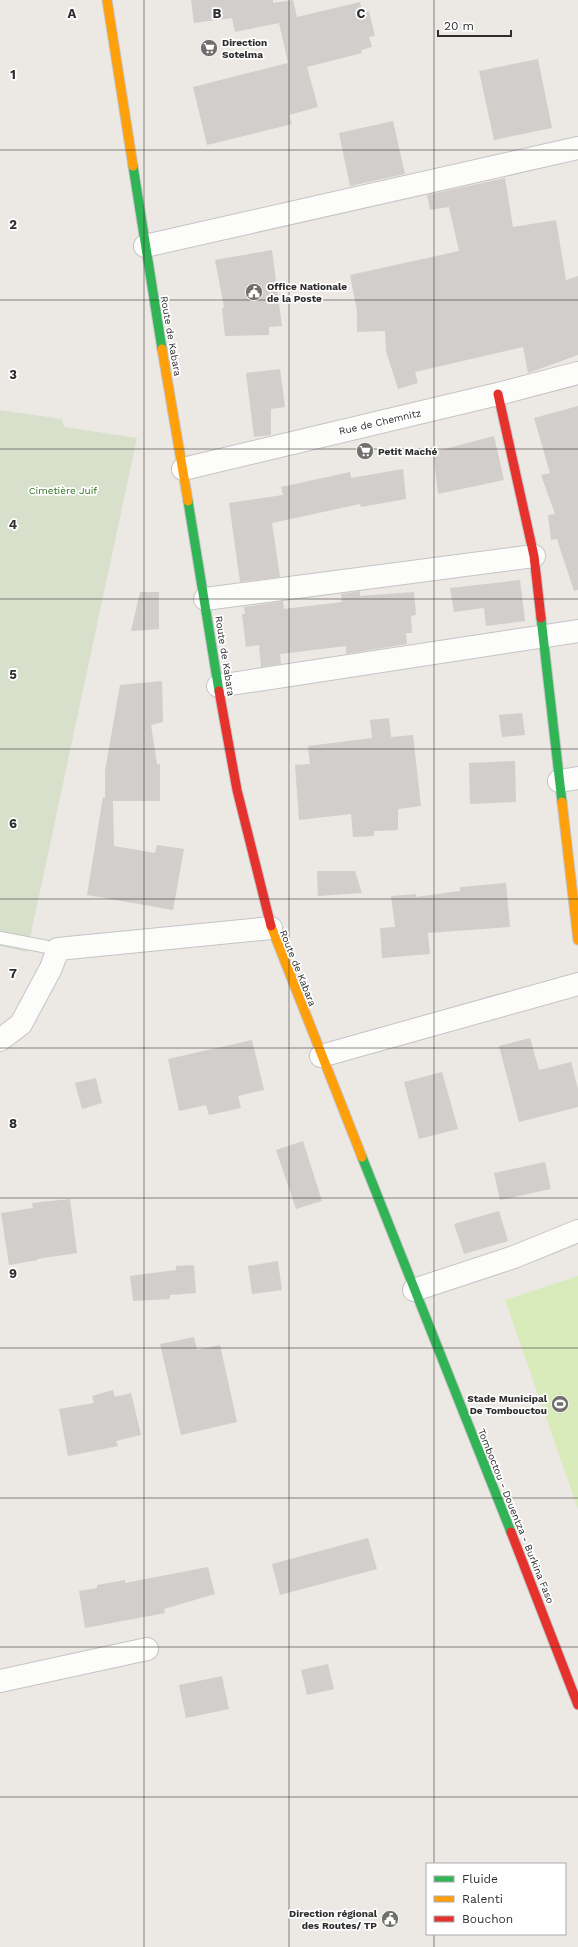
<svg xmlns="http://www.w3.org/2000/svg" width="578" height="1947" font-family="'Work Sans',sans-serif">
<style>
.cemetery{fill:#d8e0cc}
.pitch{fill:#d9eabb}
.building{fill:#d1cecb}
.lines{fill:none;stroke-linecap:round;stroke-linejoin:round}
.lane-casing{stroke:#c5c4c5;stroke-width:14}
.street-casing{stroke:#c5c4c5;stroke-width:24}
.fast-casing{stroke:#c5c4c5;stroke-width:11}
.slow-casing{stroke:#c5c4c5;stroke-width:11}
.jam-casing{stroke:#c5c4c5;stroke-width:11}
.lane{stroke:#fcfcfb;stroke-width:12}
.street{stroke:#fcfcfb;stroke-width:22}
.fast{stroke:#30b455;stroke-width:9}
.slow{stroke:#ff9f0a;stroke-width:9}
.jam{stroke:#e5322d;stroke-width:9}
.grid{fill:none;stroke:#2e2e2e;stroke-width:1;stroke-opacity:0.55}
.labels{text-anchor:middle;dominant-baseline:central;stroke-width:3.5;stroke-linejoin:round;paint-order:stroke}
.poi-label{font-size:10px;font-weight:bold;fill:#2e2e2e;stroke:#fff;text-anchor:start}
.street-label{font-size:10px;fill:#2e2e2e;stroke:#fff}
.park-label{font-size:10px;fill:#2c6e1b;stroke:#fff}
.grid-label{font-size:13px;text-anchor:middle;font-weight:bold;fill:#2e2e2e;stroke:#fff;stroke-width:3.5;stroke-linejoin:round;paint-order:stroke}
</style>
<rect width="100%" height="100%" fill="#ece8e4"/>
<polygon class="cemetery" points="0,410 62,419 64,427 137,438 27,952 0,946"/>
<polygon class="pitch" points="578,1276 578,1509 505,1300"/>
<g class="building">
<polygon points="191,0 273,0 273,3 293,0 297,17 360,2 363,13 369,11 375,36 369,37 372,47 361,50 362,53 307,67 318,107 289,115 292,124 207,145 193,87 288,63 279,23 235,32 232,18 194,23"/>
<polygon points="538,59 552,128 494,140 479,71"/>
<polygon points="393,121 405,174 350,186 339,133"/>
<polygon points="505,178 513,227 556,220 566,280 578,276 578,355 528,373 523,347 415,372 418,383 398,389 386,351 385,331 357,332 357,311 350,275 459,251 449,207 430,210 427,195"/>
<polygon points="272,250 282,326 269,327 269,335 225,336 222,309 224,307 215,260"/>
<polygon points="280,369 285,407 271,409 271,435 254,437 246,373"/>
<polygon points="578,406 578,590 574,591 557,539 551,540 548,515 555,514 541,475 550,473 534,418"/>
<polygon points="494,436 504,480 438,494 433,452"/>
<polygon points="403,469 406,499 361,507 360,504 272,523 280,577 240,582 229,503 283,495 281,487 350,472 351,478"/>
<polygon points="520,580 525,621 486,626 484,608 454,612 450,588"/>
<polygon points="360,591 360,596 414,592 416,615 411,616 412,633 406,633 407,644 346,654 346,646 280,654 281,664 261,667 259,645 246,647 242,614 245,614 244,607 283,601 284,609 342,602 341,594"/>
<polygon points="140,592 159,592 159,629 131,631"/>
<polygon points="162,681 163,722 151,725 157,764 160,764 160,801 113,801 114,846 155,853 157,845 184,849 173,910 87,895 103,797 105,798 105,771 120,685"/>
<polygon points="522,713 525,735 502,737 499,715"/>
<polygon points="389,718 391,737 413,735 421,806 398,809 398,830 374,831 374,836 353,837 351,814 299,820 295,765 310,764 308,746 372,738 370,720"/>
<polygon points="515,761 516,802 470,804 469,763"/>
<polygon points="317,871 355,871 362,893 318,896"/>
<polygon points="506,883 510,927 428,933 430,954 382,958 380,928 395,927 391,896 416,894 416,897 460,891 460,887"/>
<polygon points="530,1038 539,1070 571,1062 578,1089 578,1107 519,1122 499,1046"/>
<polygon points="252,1040 264,1090 238,1096 241,1108 209,1115 206,1105 179,1111 168,1059"/>
<polygon points="442,1072 458,1129 419,1139 404,1082"/>
<polygon points="96,1078 102,1103 82,1109 75,1083"/>
<polygon points="303,1141 322,1201 296,1209 276,1150"/>
<polygon points="545,1162 551,1189 500,1200 494,1173"/>
<polygon points="70,1199 77,1253 37,1259 38,1260 9,1265 1,1213 33,1208 32,1203"/>
<polygon points="499,1211 508,1241 464,1254 454,1224"/>
<polygon points="278,1261 282,1290 252,1294 248,1266"/>
<polygon points="194,1265 196,1293 170,1295 170,1299 133,1301 130,1276 176,1270 176,1266"/>
<polygon points="194,1337 197,1350 220,1345 237,1422 181,1435 160,1344"/>
<polygon points="113,1390 115,1397 131,1393 141,1435 116,1441 118,1446 68,1456 59,1409 94,1403 92,1396"/>
<polygon points="368,1538 377,1569 280,1595 272,1564"/>
<polygon points="208,1567 215,1594 164,1609 165,1613 85,1628 79,1591 97,1588 97,1585 125,1580 125,1583"/>
<polygon points="328,1664 334,1689 307,1695 301,1670"/>
<polygon points="222,1676 229,1709 186,1718 179,1685"/>
</g>
<g class="lines">
<defs>
<polyline id="lane" points="0,938 58,949"/>
<g id="street">
<polyline points="145,246 578,148"/>
<polyline points="183,469 498,394 578,373"/>
<polyline points="205,599 534,556"/>
<polyline points="218,686 578,631"/>
<polyline points="559,781 578,778"/>
<polyline points="0,1040 21,1024 51,968 58,949 271,928"/>
<polyline points="321,1056 578,984"/>
<polyline points="414,1290 514,1257 578,1231"/>
<polyline points="0,1681 147,1649"/>
</g>
<g id="fast">
<polyline points="133,166 162,349"/>
<polyline points="188,501 219,691"/>
<polyline points="541,618 562,802"/>
<polyline points="362,1157 511,1532"/>
</g>
<g id="slow">
<polyline points="107,0 133,166"/>
<polyline points="162,349 188,501"/>
<polyline points="562,802 578,940"/>
<polyline points="271,926 362,1157"/>
</g>
<g id="jam">
<polyline points="498,394 534,556 541,618"/>
<polyline points="219,691 237,790 271,926"/>
<polyline points="511,1532 578,1705"/>
</g>
</defs>
<use href="#lane" class="lane-casing"/>
<use href="#street" class="street-casing"/>
<use href="#fast" class="fast-casing"/>
<use href="#slow" class="slow-casing"/>
<use href="#jam" class="jam-casing"/>
<use href="#lane" class="lane"/>
<use href="#street" class="street"/>
<use href="#fast" class="fast"/>
<use href="#slow" class="slow"/>
<use href="#jam" class="jam"/>
</g>
<path class="grid" d="M144,0V1947M289,0V1947M434,0V1864M0,150H578M0,300H578M0,449H578M0,599H578M0,749H578M0,899H578M0,1048H578M0,1198H578M0,1348H578M0,1498H578M0,1647H578M0,1797H578M434,1934V1947"/>
<defs>
<symbol id="supermarket-disc" viewBox="-11 -11 22 22"><circle r="9.5" fill="#706f6e" stroke="#fff"/><path d="M-6-5.5h2.5l.6 2H6L4.5 2H-2.5L-4.4-4H-6ZM-1.5 3.2a1.3 1.3 0 1 0 .1 0ZM3 3.2a1.3 1.3 0 1 0 .1 0Z" fill="#fff"/></symbol>
<symbol id="civic-disc" viewBox="-11 -11 22 22"><circle r="9.5" fill="#706f6e" stroke="#fff"/><path d="M-.6-6.5H3V-4.5H.6V-3L4-1V1h2V6H-6V1h2V-1L-.6-3ZM-1.2 2.5V6h2.4V2.5Z" fill="#fff"/></symbol>
<symbol id="stadium-disc" viewBox="-11 -11 22 22"><circle r="9.5" fill="#706f6e" stroke="#fff"/><path d="M0-5a6.5 5 0 1 0 0 10a6.5 5 0 1 0 0-10ZM-3.5-1.8h7v3.6h-7Z" fill="#fff"/></symbol>
</defs>
<g fill-rule="evenodd">
<use href="#supermarket-disc" x="199" y="38" width="20" height="20"/>
<use href="#civic-disc" x="244" y="282" width="20" height="20"/>
<use href="#supermarket-disc" x="355" y="441" width="20" height="20"/>
<use href="#stadium-disc" x="550" y="1394" width="20" height="20"/>
<use href="#civic-disc" x="380" y="1909" width="20" height="20"/>
</g>
<g class="labels">
<g class="poi-label">
<text x="222" y="42">Direction<tspan x="222" dy="12">Sotelma</tspan></text>
<text x="267" y="286">Office Nationale<tspan x="267" dy="12">de la Poste</tspan></text>
<text x="378" y="451">Petit Maché</text>
<text x="547" y="1398" text-anchor="end">Stade Municipal<tspan x="547" dy="12">De Tombouctou</tspan></text>
<text x="377" y="1913" text-anchor="end">Direction régional<tspan x="377" dy="12">des Routes/ TP</tspan></text>
</g>
<g class="street-label">
<text transform="translate(171 336) rotate(80)">Route de Kabara</text>
<text transform="translate(380 422) rotate(-13)">Rue de Chemnitz</text>
<text transform="translate(225 656) rotate(81)">Route de Kabara</text>
<text transform="translate(298 968) rotate(68)">Route de Kabara</text>
<text transform="translate(516 1516) rotate(68)">Tomboctou - Douentza - Burkina Faso</text>
</g>
<g class="park-label">
<text x="63" y="490">Cimetière Juif</text>
</g>
</g>
<g class="grid-label">
<text x="72" y="18">A</text>
<text x="217" y="18">B</text>
<text x="361" y="18">C</text>
<text x="13" y="79">1</text>
<text x="13" y="229">2</text>
<text x="13" y="379">3</text>
<text x="13" y="529">4</text>
<text x="13" y="679">5</text>
<text x="13" y="828">6</text>
<text x="13" y="978">7</text>
<text x="13" y="1128">8</text>
<text x="13" y="1278">9</text>
</g>
<rect x="426" y="1863" width="140" height="72" fill="#ffffff" stroke="#ababab"/>
<rect x="434" y="1876" width="20" height="6" fill="#30b455" stroke="#ababab"/>
<text x="462" y="1883" font-size="12" fill="#2e2e2e">Fluide</text>
<rect x="434" y="1896" width="20" height="6" fill="#ff9f0a" stroke="#ababab"/>
<text x="462" y="1903" font-size="12" fill="#2e2e2e">Ralenti</text>
<rect x="434" y="1916" width="20" height="6" fill="#e5322d" stroke="#ababab"/>
<text x="462" y="1923" font-size="12" fill="#2e2e2e">Bouchon</text>
<path d="M438 30v6h73v-6" fill="none" stroke="#2e2e2e" stroke-width="2"/>
<text x="444" y="30" font-size="12" fill="#2e2e2e" stroke="#ffffff" stroke-width="3" paint-order="stroke">20 m</text>
</svg>
